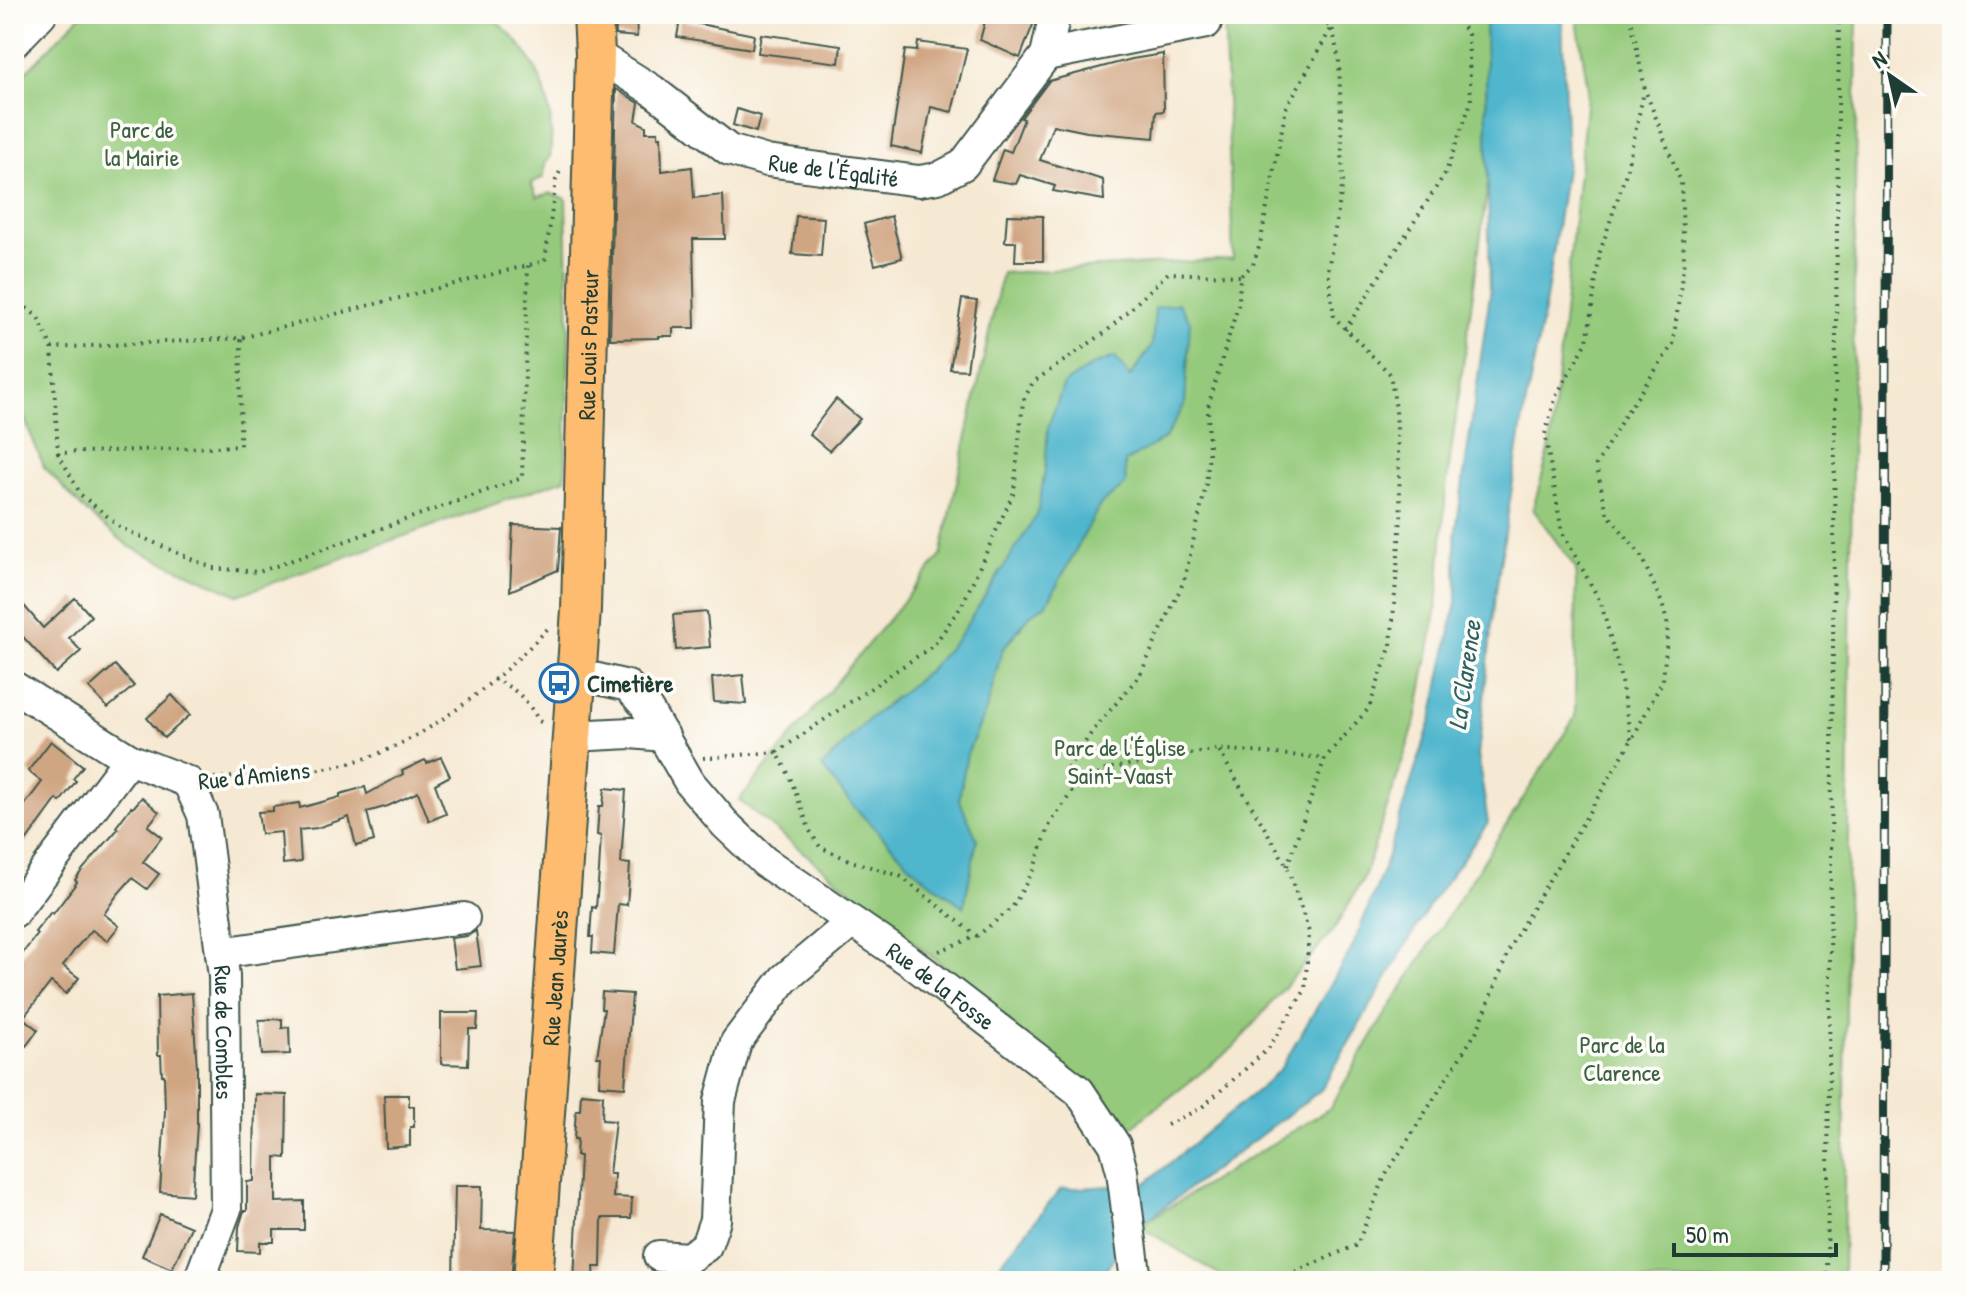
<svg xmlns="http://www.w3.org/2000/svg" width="1966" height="1295" font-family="'Patrick Hand',sans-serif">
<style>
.green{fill:#95ca7c;stroke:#5a8458;stroke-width:2}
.water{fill:#4fb6cd;stroke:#377a80;stroke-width:2}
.building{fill:#d0a582}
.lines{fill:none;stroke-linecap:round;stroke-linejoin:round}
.minor-casing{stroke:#3f574c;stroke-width:34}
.major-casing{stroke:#3f574c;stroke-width:42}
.path{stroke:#3f574c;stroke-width:4;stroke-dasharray:2 6;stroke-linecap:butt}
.minor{stroke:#fff;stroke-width:30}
.major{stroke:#fdbc70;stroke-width:38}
.rail-casing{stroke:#1f3d34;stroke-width:9}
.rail{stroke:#fdfcf7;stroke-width:6;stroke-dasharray:18;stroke-linecap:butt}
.labels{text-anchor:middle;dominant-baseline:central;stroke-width:7;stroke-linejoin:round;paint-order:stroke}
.park-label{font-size:24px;fill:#3c6046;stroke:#fdfcf7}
.street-label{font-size:24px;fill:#1f3d34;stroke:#fdfcf7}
.poi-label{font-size:24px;font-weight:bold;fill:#1f3d34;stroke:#fdfcf7;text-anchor:start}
.water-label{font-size:26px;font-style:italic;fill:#2d6162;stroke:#fdfcf7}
</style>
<rect width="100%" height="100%" fill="#fdfcf7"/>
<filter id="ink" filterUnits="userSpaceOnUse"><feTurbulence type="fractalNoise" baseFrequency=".0125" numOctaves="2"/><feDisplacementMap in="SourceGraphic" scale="16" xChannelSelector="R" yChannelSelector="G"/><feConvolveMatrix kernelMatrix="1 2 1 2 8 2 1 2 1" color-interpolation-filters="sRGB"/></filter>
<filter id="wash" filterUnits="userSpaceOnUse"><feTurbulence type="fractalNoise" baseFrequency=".006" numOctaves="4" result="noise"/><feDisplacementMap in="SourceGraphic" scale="32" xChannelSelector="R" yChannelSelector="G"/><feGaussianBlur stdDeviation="1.8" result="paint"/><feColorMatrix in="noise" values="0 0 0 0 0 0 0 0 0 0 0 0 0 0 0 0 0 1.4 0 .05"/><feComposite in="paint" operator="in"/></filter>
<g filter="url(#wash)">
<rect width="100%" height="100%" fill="#f6e9d3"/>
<g class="green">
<path d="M82,14H486C536,48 557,99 550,158L545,162L544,177L531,183L537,197L550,193L566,199L569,339L565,479L238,595L130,547L86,512L44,467L14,393V84Z"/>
<polygon points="1224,14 1485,14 1488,183 1446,489 1437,607 1416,720 1364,877 1335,928 1234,1047 1129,1129 964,983 739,800 941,556 1002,273 1233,259"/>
<polygon points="1576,14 1857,14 1843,1281 1230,1281 1139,1226 1330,1108 1378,1026 1575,717 1576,569 1533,509 1550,447 1588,87"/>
</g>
<g class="water">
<polygon points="1485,14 1562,14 1567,162 1546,300 1522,423 1495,597 1478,755 1488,823 1432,901 1321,1090 1139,1226 1097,1281 986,1281 1061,1189 1112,1186 1135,1192 1265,1084 1281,1068 1352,948 1382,873 1433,714 1457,597 1455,537 1490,294"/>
<polygon points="1178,303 1190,321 1185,404 1165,438 1125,462 1126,484 1100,505 1047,604 1031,614 1002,650 987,708 967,754 959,799 977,839 964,907 918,873 854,807 822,767 871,717 926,673 958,638 1037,515 1045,471 1048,427 1064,384 1093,365 1115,357 1130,377 1152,346 1155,308"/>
</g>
<g id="blocks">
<g class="building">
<polygon points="615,14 636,14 637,37 616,35"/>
<polygon points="987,14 1010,14 1034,22 1020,58 980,40"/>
<polygon points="680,20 754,35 752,49 677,37"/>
<polygon points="761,34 841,45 839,63 758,53"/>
<polygon points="918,42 967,49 952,112 931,107 922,153 891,146 905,50 917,51"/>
<polygon points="1163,54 1164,111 1156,112 1154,138 1087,132 1053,125 1040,160 1103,180 1104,200 1053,191 1055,186 1020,175 1016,184 992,180 1003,149 1011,152 1024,119 1021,118 1049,81 1132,59"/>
<polygon points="616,89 639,103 636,121 646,126 646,132 658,132 658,137 661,137 662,171 692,167 694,198 723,195 725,239 693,239 695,328 673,328 673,336 659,336 659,338 610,339"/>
<polygon points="737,109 760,116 756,132 733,125"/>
<polygon points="1007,215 1043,216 1043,261 1015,261 1016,242 1005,242"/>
<polygon points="796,216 824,218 821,256 792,254"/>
<polygon points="891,216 902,258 875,265 864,224"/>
<polygon points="962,299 977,301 967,370 950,369"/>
<polygon points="836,399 860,419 829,451 809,434"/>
<polygon points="513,525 561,527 558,570 510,591"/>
<polygon points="14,594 43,628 75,598 91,616 69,638 81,651 56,673 14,627"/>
<polygon points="707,612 710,647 676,650 673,615"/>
<polygon points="115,665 134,686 108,708 89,688"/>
<polygon points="743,675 746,704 714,702 712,678"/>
<polygon points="172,695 190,715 164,738 147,718"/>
<polygon points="51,741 83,766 73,779 76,781 60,802 57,799 14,858 14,819 42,782 28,771"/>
<polygon points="441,757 450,776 435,784 446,814 429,821 418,792 388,806 367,812 374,841 356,846 349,817 317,828 299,830 301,862 283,864 281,832 261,834 258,812 273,811 273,807 299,803 300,808 340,797 340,794 365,787 367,794 403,774 402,771 425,760 427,763"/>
<polygon points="605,788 626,790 621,863 630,864 627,905 618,904 614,955 592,953 593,937 590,937 592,907 596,908 599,871 601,836 597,835 599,806 603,806"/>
<polygon points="142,797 159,812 148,826 162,837 143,862 159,874 147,889 132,878 117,895 104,914 119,926 107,941 92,930 76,948 63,966 79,978 66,994 51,982 23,1018 38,1030 26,1046 14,1036 14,965 37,934 35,932 51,912 53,914 77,882 75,880 83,869 118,829 116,827 131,807 133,808"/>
<polygon points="476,931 481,966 455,969 451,938 467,936"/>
<polygon points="602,992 632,994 625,1087 599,1085 601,1057 597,1057 604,1009 601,1009"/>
<polygon points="192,993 197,1068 197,1125 192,1195 160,1192 165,1111 164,1075 162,1075 161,1055 158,1055 157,996"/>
<polygon points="441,1013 478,1013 477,1029 469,1029 468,1065 441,1064"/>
<polygon points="282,1019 282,1028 289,1027 290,1054 262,1055 259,1020"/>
<polygon points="581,1093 603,1095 602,1120 615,1121 609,1174 614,1174 613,1197 632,1198 631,1218 602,1218 601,1267 594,1267 595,1281 574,1281 580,1156 576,1156 577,1139 574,1139 576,1110 580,1110"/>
<polygon points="255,1094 287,1095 286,1158 276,1157 276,1202 304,1201 304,1230 274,1230 274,1242 260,1242 260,1252 238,1251 239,1227 244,1211 247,1211 247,1182 254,1181"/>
<polygon points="384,1095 409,1095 409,1106 414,1106 414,1127 410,1127 410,1146 386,1148"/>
<polygon points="455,1186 482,1186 481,1230 515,1231 511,1281 468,1281 468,1278 453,1278"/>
<polygon points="160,1214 191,1227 172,1269 142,1256"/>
</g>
</g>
</g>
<g filter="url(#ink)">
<use href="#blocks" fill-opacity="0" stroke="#3f574c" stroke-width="2"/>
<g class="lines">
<defs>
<g id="minor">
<polyline points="14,42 41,14"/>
<path id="s1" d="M595,54L652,90L729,150L767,161L919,181L938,178L963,165L1046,55L1055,14"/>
<polyline points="1046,55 1206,23"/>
<path id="s2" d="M577,674L628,686L645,705L690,783L725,824L765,862L911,962L1079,1091L1115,1145L1122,1171L1136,1281"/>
<path id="s3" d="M14,687L129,759L188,782L203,815L224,976L226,1209L199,1281"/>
<polyline points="572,736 631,733 664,736"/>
<polyline points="14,912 129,759"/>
<polyline points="221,953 464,918"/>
<polyline points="659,1256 688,1258 706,1246 715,1220 720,1101 736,1042 784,979 851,923"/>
</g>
<g id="major">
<path id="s4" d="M533,1281L581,610L595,54L593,14"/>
</g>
</defs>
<use href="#minor" class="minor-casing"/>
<use href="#major" class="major-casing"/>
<g class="path">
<polyline points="14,298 38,317 52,348 241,338 545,261 556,180 561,169"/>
<polyline points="1345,330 1446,172 1471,102 1468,34 1453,14"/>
<polyline points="52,348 58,453 240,446 241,338"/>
<polyline points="58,453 81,495 123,529 212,568 259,572 522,478 528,265"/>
<path d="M493,679C516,688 527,700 539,721L543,723"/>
<polyline points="1631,739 1619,670 1601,603 1562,532 1545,434 1556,396 1587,342 1600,252 1626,173 1644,92"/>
<polyline points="777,752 934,645 962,605 1014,492 1023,401 1033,382 1106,332 1168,273 1240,276"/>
<polyline points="703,758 777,752 789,775 810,831 820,847 851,861 900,876 977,936"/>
<path d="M214,778C260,776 304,774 349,763C423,745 500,680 551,625"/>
<polyline points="1073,790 1065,772 1092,732 1140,675 1184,581 1206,486 1209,454 1208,407 1239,302 1240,276 1253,265 1260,244 1286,108 1332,27 1331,14"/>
<polyline points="1287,866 1325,758 1369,708 1391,645 1401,517 1396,409 1390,374 1334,317 1328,270 1343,182 1339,60 1332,27 1306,14"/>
<polyline points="939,951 977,936 1012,908 1033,871 1050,824 1073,790 1107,769 1217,749"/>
<polyline points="1167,1125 1201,1108 1268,1049 1305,990 1309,932 1287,866 1218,749 1325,758"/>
<polyline points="1196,1281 1228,1281"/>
<polyline points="1273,1281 1357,1245 1385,1176 1478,1029 1512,943 1631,741 1663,680 1668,626 1662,603 1640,554 1607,513 1596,465 1625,415 1673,344 1684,260 1681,182 1645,90 1630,14"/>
<polyline points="1827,1281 1839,14"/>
</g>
<use href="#minor" class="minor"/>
<use href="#major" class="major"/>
<defs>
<polyline id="rail" points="1883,1281 1887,14"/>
</defs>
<use href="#rail" class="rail-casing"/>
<use href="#rail" class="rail"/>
</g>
</g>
<defs>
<symbol id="bus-ring" viewBox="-11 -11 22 22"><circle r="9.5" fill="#fdfcf7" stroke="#1f6fb2" stroke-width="1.5"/><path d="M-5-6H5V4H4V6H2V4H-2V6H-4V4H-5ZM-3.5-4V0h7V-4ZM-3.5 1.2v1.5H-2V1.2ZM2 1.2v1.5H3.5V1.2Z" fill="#1f6fb2"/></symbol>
</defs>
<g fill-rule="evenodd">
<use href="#bus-ring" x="537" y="661" width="44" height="44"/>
</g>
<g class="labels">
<g class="park-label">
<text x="142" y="129">Parc de<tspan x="142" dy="28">la Mairie</tspan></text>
<text x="1120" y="747">Parc de l'Église<tspan x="1120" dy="28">Saint-Vaast</tspan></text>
<text x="1622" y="1044">Parc de la<tspan x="1622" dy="28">Clarence</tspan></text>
</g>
<g class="street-label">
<text stroke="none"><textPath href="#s1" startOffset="272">Rue de l'Égalité</textPath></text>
<text stroke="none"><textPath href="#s4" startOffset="938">Rue Louis Pasteur</textPath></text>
<text transform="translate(254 775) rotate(-6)">Rue d'Amiens</text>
<text stroke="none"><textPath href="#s4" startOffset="304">Rue Jean Jaurès</textPath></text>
<text stroke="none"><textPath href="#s2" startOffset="492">Rue de la Fosse</textPath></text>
<text stroke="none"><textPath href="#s3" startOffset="454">Rue de Combles</textPath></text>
</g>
<g class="poi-label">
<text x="587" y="683">Cimetière</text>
</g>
<g class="water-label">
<text transform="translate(1464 675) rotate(-82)">La Clarence</text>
</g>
</g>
<rect width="1966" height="1295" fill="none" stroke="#fdfcf7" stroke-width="48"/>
<g transform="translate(1890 76) rotate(326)" stroke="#fdfcf7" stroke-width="6" paint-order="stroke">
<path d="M0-6L14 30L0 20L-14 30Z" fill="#1f3d34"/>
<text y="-12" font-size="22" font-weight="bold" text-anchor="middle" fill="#1f3d34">N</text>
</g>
<path d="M1674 1243v12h162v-12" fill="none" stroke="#1f3d34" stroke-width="4"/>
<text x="1686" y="1243" font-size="24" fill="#1f3d34" stroke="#fdfcf7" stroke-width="6" paint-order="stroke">50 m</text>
</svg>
